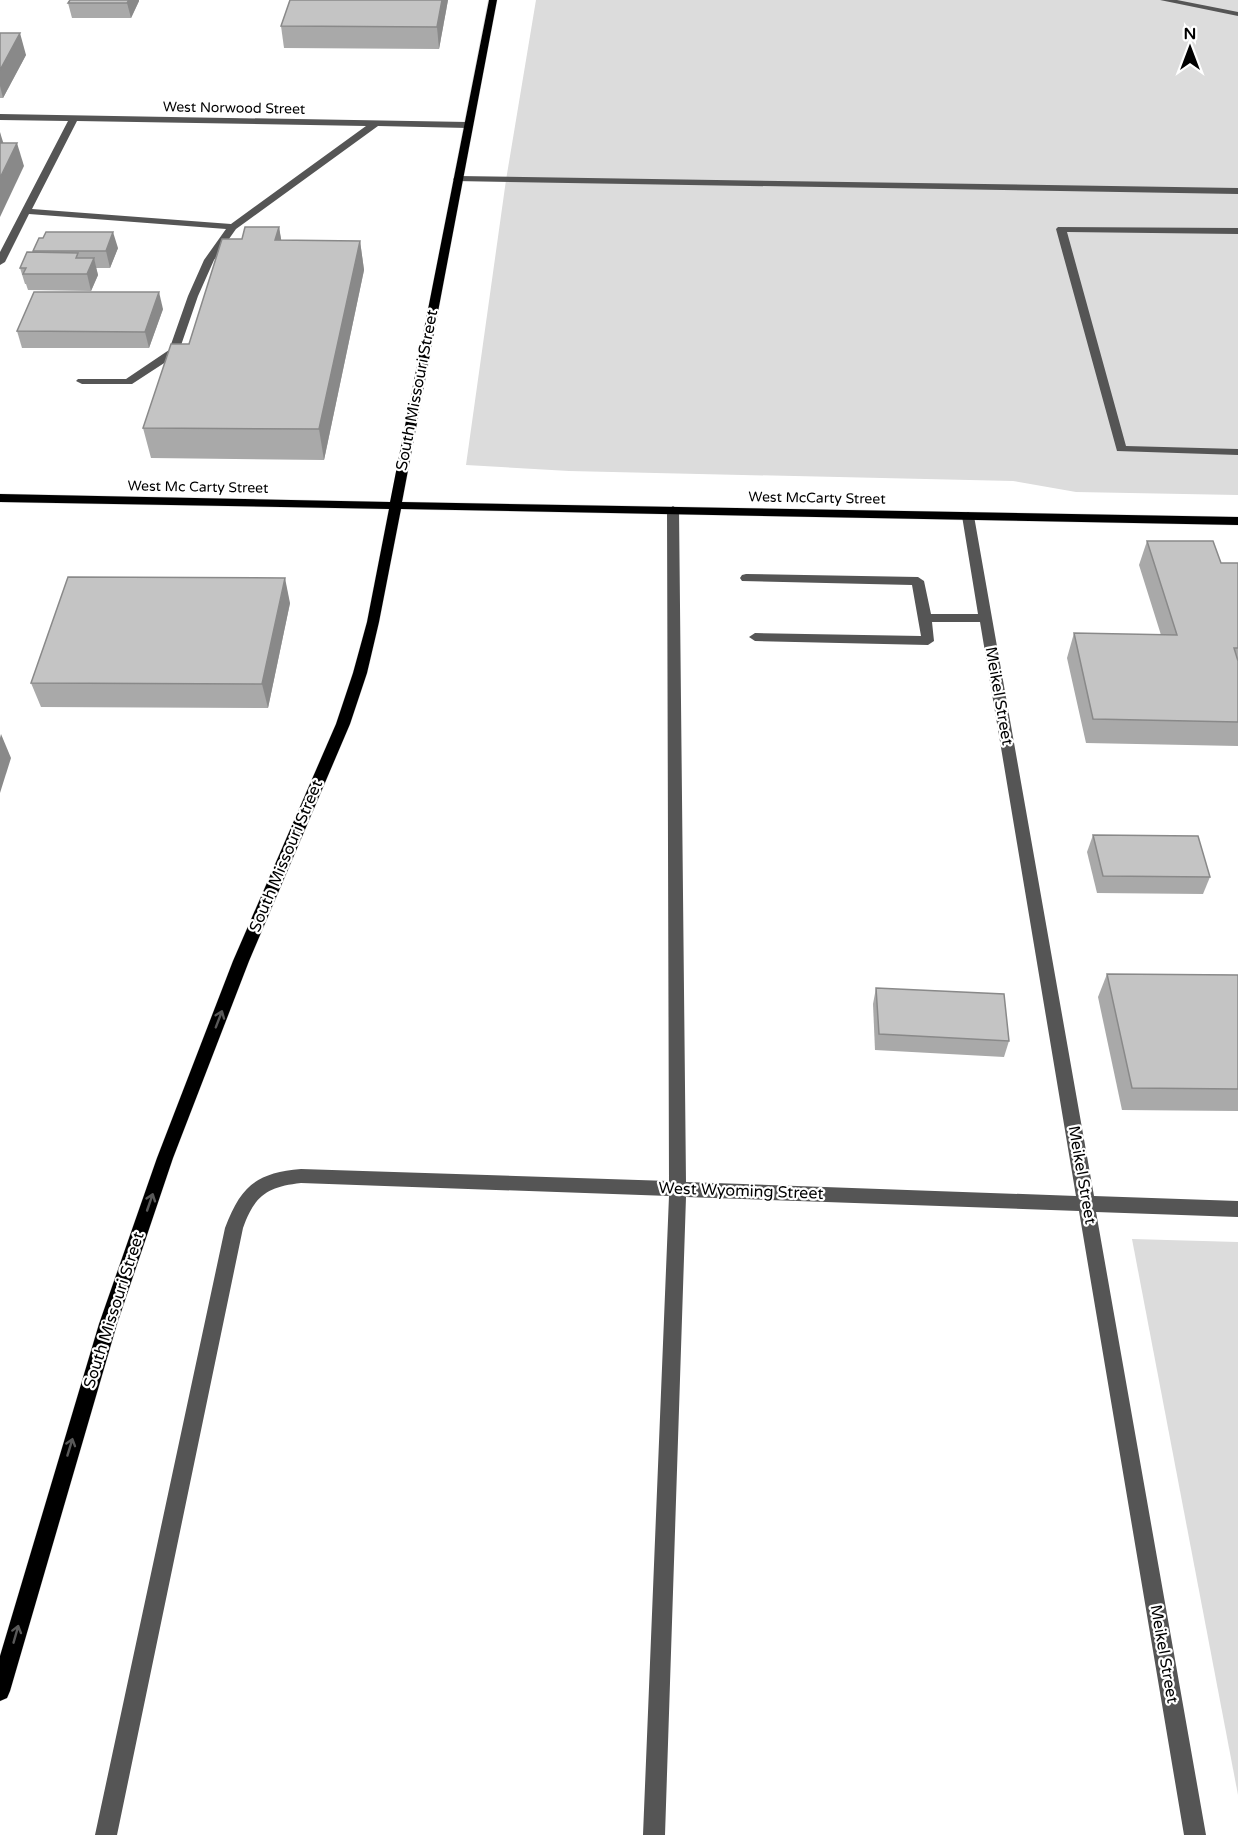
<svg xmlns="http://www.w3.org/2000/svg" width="1238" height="1835" font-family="'Varela Round',sans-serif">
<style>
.green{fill:#dcdcdc}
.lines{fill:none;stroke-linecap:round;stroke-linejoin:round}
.major-casing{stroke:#dbdbdb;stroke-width:1}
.minor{fill:#555;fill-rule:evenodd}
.major{fill:#000;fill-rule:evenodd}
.wall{fill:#a9a9a9}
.shaded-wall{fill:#898989}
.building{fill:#c4c4c4;stroke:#898989;stroke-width:1.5}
.oneway{stroke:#595959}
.labels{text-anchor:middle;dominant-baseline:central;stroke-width:4.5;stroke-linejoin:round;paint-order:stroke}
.far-street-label{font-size:14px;fill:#000;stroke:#fff}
.street-label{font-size:16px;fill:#000;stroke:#fff}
</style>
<rect width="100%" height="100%" fill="#fff"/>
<g class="green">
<polygon points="536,0 1238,0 1238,495 1076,492 1013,481 569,471 466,465 506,180"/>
<polygon points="1132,1239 1238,1242 1238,1795"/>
</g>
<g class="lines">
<defs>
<polygon id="major" points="489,0 497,0 402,502 1238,517 1238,525 401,509 379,622 367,673 350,724 249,961 173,1158 117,1324 10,1691 7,1698 0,1701 0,1656 99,1324 157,1158 233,961 336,724 353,673 367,622 389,509 0,502 0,494 390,502"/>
</defs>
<use href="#major" class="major-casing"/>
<g class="minor">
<polygon points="1160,0 1177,0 1238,12 1238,16"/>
<path d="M0,114L468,122L473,125L468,128L378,126L236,229L214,260L198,296L178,354L132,384H82L76,381L78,379H126L169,350L188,296L204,260L226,229L29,214L5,262L0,265V252L68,121L0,120ZM77,121L366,126L231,224L32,209Z"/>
<polygon points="458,176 1238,188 1238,194 455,181 453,179"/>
<polygon points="1058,227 1238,228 1238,234 1067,232 1126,446 1238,449 1238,455 1117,451 1056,229"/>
<path d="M673,506L679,510L686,1182L1076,1196L980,622H932L934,641L928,645L755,641L749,637L755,633L921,636L912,585L742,581L740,578L742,575L746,574L918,577L924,581L931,614H978L962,516L968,512L974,516L1094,1196L1238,1201V1217L1096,1212L1206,1835H1184L1079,1211L686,1197L665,1835H643L669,1196L301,1183C267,1187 255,1195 243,1228L117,1835H95L225,1228C241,1186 256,1173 301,1169L669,1181L667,510Z"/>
</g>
<use href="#major" class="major"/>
</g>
<g class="wall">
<polygon points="70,0 139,0 139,1 131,18 72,18 68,3"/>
<polygon points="290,0 448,0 439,49 284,48 281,26"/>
<polygon points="0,33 26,55 3,98 0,98"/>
<polygon points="279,227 281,240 360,241 364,270 324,460 151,458 143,428 189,344"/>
<polygon points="118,248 110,268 96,268 98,275 91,291 28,290 26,284 25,284 20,268 33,252 33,251"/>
<polygon points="163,309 149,348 22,348 17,331"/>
<polygon points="1147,541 1221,563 1238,563 1238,746 1086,743 1067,658 1074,633 1161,635 1139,565"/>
<polygon points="290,603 268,708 41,707 31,683"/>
<polygon points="1093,835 1210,877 1203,894 1097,893 1087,852"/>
<polygon points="1107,974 1238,975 1238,1111 1122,1110 1098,997"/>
<polygon points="876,988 1009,1041 1004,1057 875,1050 873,1004"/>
</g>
<g class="shaded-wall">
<polygon points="129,0 139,0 139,1 131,18 127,3"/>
<polygon points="442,0 448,0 439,49 437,27"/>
<polygon points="20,33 26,55 3,98 0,86 0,70"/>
<polygon points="0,132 7,155 0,161"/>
<polygon points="17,143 24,166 0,217 0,178"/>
<polygon points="279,227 284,256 275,240"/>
<polygon points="113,232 118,248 110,268 106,251"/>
<polygon points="360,241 364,270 324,460 319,429"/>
<polygon points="94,258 98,275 91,291 87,274"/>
<polygon points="159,292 163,309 149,348 145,332"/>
<polygon points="285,578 290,603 268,708 262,684"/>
<polygon points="1,734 11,758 0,793 0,738"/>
</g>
<g class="building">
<polygon points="70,0 129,0 127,3 68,3"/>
<polygon points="290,0 442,0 437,27 281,26"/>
<polygon points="0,33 20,33 0,70"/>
<polygon points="0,143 17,143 0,178"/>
<polygon points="245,227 279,227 275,240 360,241 319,429 143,428 171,344 189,344 222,239 242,239"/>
<polygon points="46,232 113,232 106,251 33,251 39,238 43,238"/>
<polygon points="27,252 78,253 76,258 94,258 87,274 23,274 26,268 20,268"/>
<polygon points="34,292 159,292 145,332 17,331"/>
<polygon points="1147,541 1213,541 1221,563 1238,563 1238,648 1234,648 1238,661 1238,722 1093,719 1074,633 1177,635"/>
<polygon points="68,577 285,578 262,684 31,683"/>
<polygon points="1093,835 1198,836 1210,877 1103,876"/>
<polygon points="1107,974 1238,975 1238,1089 1132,1088"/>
<polygon points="876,988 1004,994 1009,1041 879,1034"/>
</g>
<defs><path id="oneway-shaft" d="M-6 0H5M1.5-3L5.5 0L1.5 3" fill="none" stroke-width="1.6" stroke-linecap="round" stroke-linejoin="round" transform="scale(1.5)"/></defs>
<g class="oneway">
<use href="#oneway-shaft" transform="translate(219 1019) rotate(-69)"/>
<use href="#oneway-shaft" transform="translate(150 1202) rotate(-71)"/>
<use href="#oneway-shaft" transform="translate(70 1447) rotate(-73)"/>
<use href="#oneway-shaft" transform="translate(16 1634) rotate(-74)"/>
</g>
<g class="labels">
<g class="far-street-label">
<text transform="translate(234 108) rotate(1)">West Norwood Street</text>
<text transform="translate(198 487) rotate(1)">West Mc Carty Street</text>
<text transform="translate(817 498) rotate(1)">West McCarty Street</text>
</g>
<g class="street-label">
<text transform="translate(417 390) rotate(-79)">South Missouri Street</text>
<text transform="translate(999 696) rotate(80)">Meikel Street</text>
<text transform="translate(286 856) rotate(-67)">South Missouri Street</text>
<text transform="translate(1082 1175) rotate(80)">Meikel Street</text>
<text transform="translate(741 1191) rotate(2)">West Wyoming Street</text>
<text transform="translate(114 1310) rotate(-72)">South Missouri Street</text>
<text transform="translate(1164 1654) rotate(80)">Meikel Street</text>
</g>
</g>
<g transform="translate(1190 48)" stroke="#ffffff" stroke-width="4.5" paint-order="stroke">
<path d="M0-4.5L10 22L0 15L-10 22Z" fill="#000000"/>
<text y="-9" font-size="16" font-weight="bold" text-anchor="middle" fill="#000000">N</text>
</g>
</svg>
